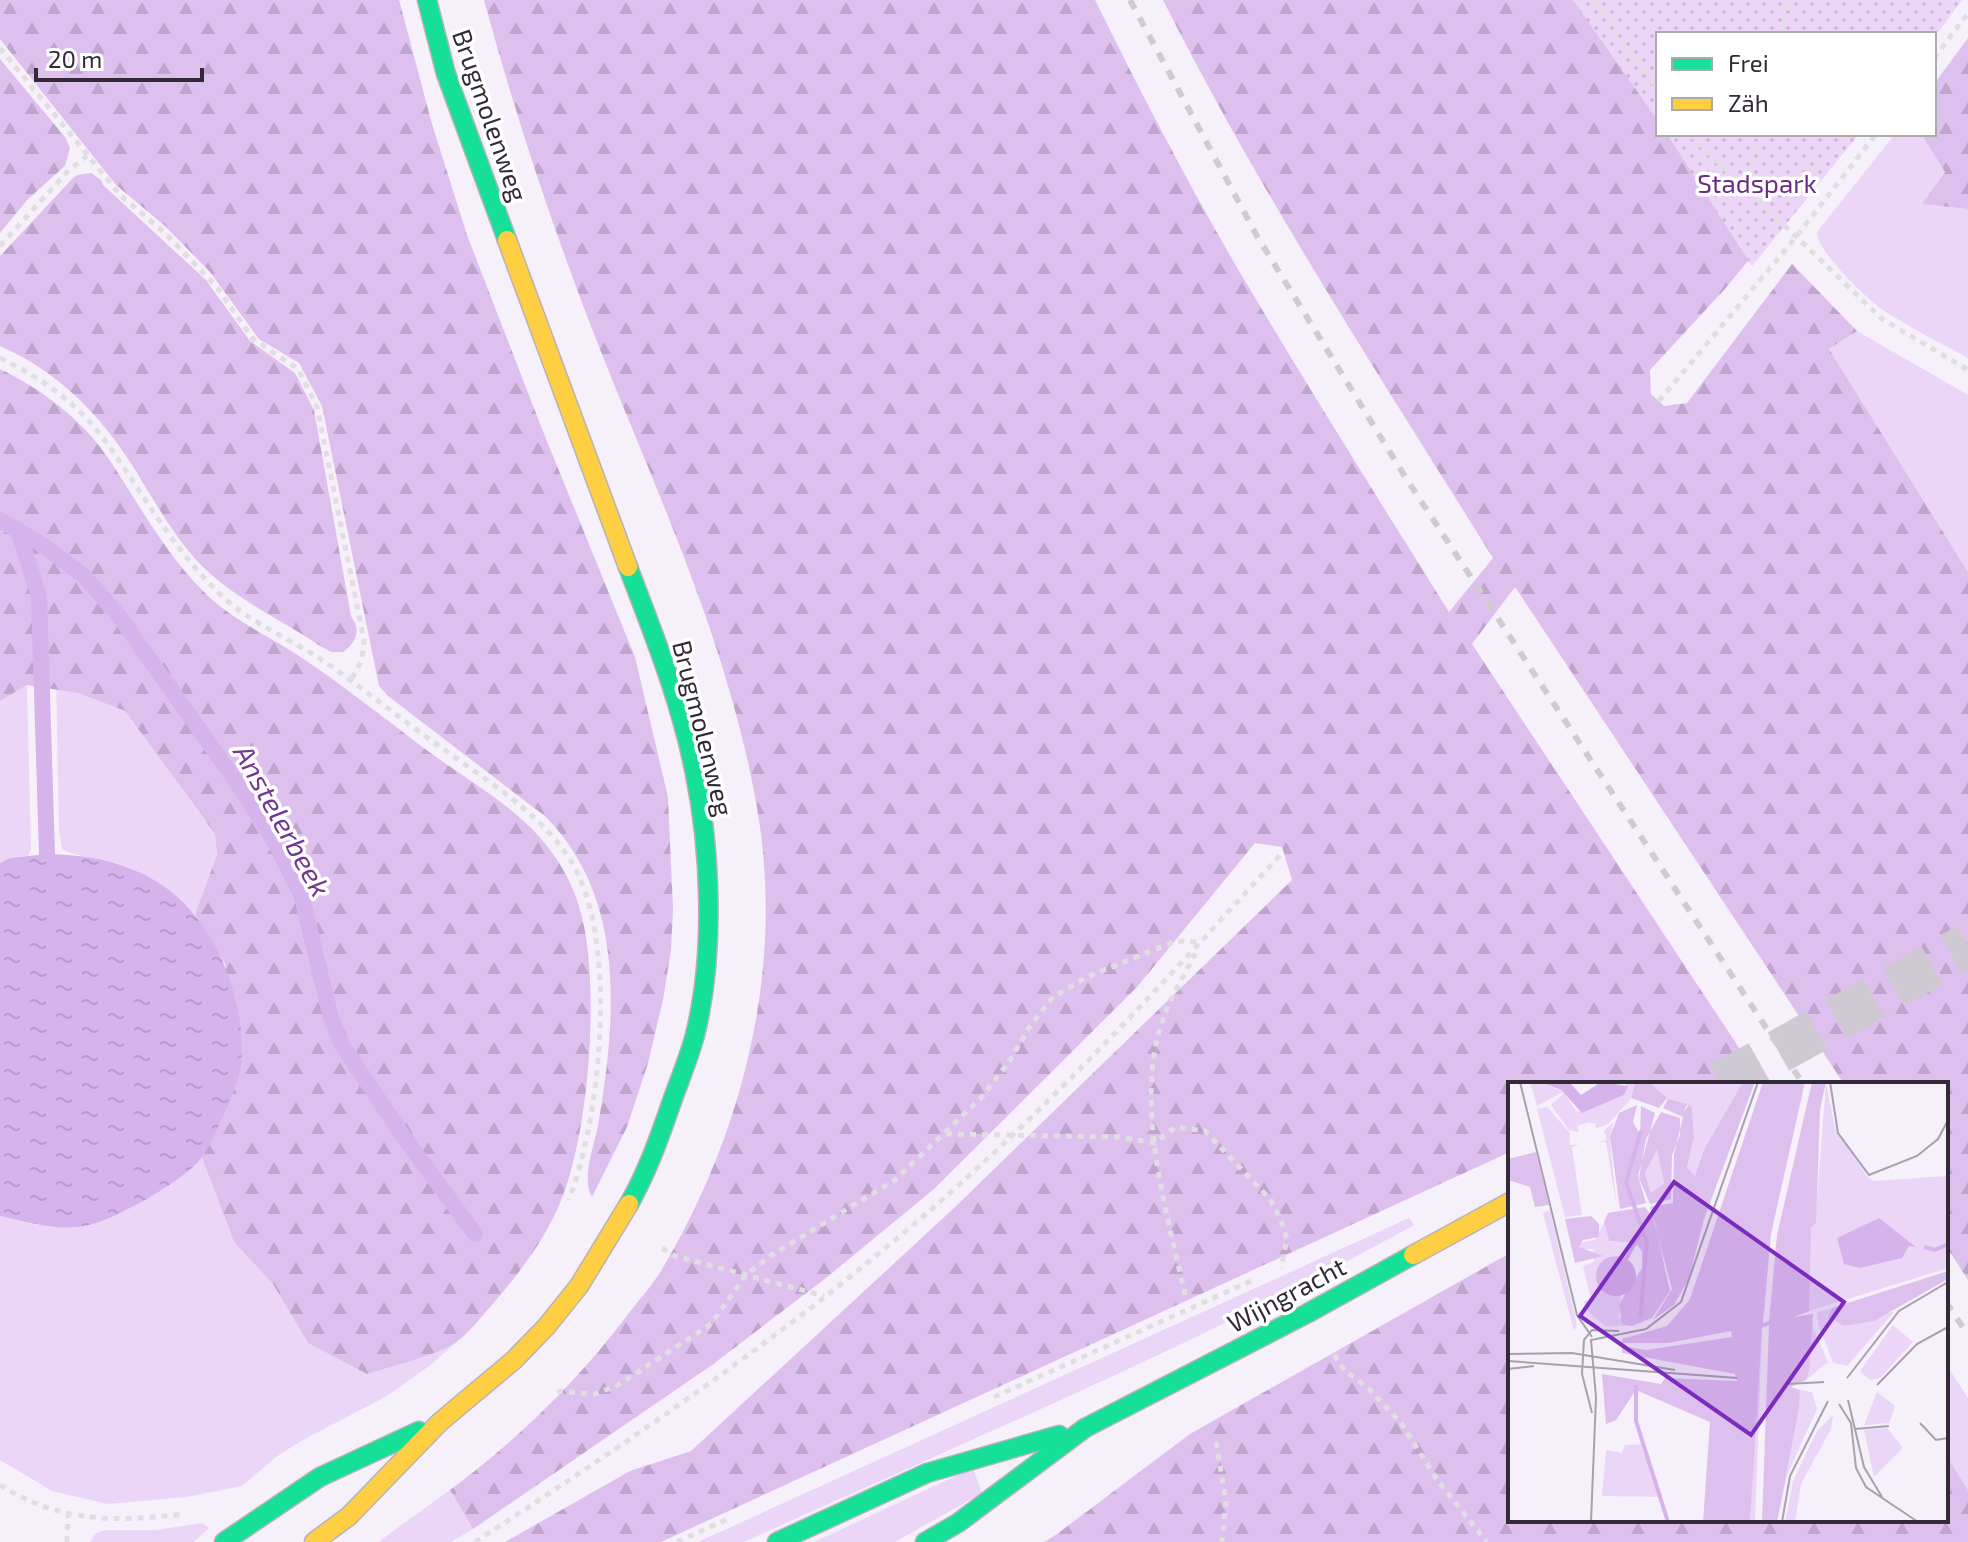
<svg xmlns="http://www.w3.org/2000/svg" width="1968" height="1542" font-family="'Exo 2',sans-serif">
<style>
.green{fill:#ebd6f8}
.forest{fill:url(#forest-firs)}
.park{fill:url(#park-dots)}
.water{fill:url(#water-ripples)}
.lines{fill:none;stroke-linecap:round;stroke-linejoin:round}
.stream{stroke:#d7b3ec;stroke-width:16}
.secondary-tunnel{stroke:#cfc9d4;stroke-width:44;stroke-dasharray:44 22;stroke-linecap:butt}
.fast-casing{stroke:#b7b1bb;stroke-width:21}
.slow-casing{stroke:#b7b1bb;stroke-width:21}
.path{stroke:#e1dee2;stroke-width:5;stroke-dasharray:6 6;stroke-linecap:butt}
.fast{stroke:#16e098;stroke-width:18}
.slow{stroke:#ffcf43;stroke-width:18}
.rail{stroke:#ceccd0;stroke-width:6;stroke-dasharray:10 10;stroke-linecap:butt}
.labels{text-anchor:middle;dominant-baseline:central;stroke-width:7;stroke-linejoin:round;paint-order:stroke}
.street-label{font-size:26px;fill:#322b37;stroke:#fff}
.park-label{font-size:26px;fill:#692c86;stroke:#fff}
.water-label{font-size:28px;font-style:italic;fill:#733691;stroke:#fff}
.inset-river{fill:none;stroke:#d7b3ec;stroke-width:4}
.inset-road{fill:none;stroke:#a8a1ad;stroke-width:2}
.view{fill:#7b2cbf;fill-opacity:0.15;stroke:#7b2cbf;stroke-width:4}
.inset-edge{fill:none;stroke:#322b37;stroke-width:4}
</style>
<defs>
<pattern id="forest-firs" width="22" height="20" patternUnits="userSpaceOnUse" patternTransform="scale(2)"><rect width="22" height="20" fill="#dec0ef"/><path d="M5 1l3.5 6h-7zM16 11l3.5 6h-7z" fill="#bfa5ce"/></pattern>
<pattern id="park-dots" width="8" height="8" patternUnits="userSpaceOnUse" patternTransform="scale(2)"><rect width="8" height="8" fill="#ebd6f8"/><path d="M2 2h.1M6 6h.1" fill="none" stroke="#cab8d5" stroke-width="1.8" stroke-linecap="round"/></pattern>
<pattern id="water-ripples" width="26" height="14" patternUnits="userSpaceOnUse" patternTransform="scale(2)"><rect width="26" height="14" fill="#d7b3ec"/><path d="M2 4q2-2 4 0t4 0M15 11q2-2 4 0t4 0" fill="none" stroke="#b99acb"/></pattern>
</defs>
<rect width="100%" height="100%" fill="#f6f0fb"/>
<g class="green">
<path d="M1895,134H1921L1945,172L1923,204L1968,209V358C1939,342 1908,327 1880,308C1864,296 1816,250 1817,232Z"/>
<polygon points="1857,331 1968,395 1968,572 1829,349"/>
<path d="M56,677L78,693L125,711L215,835L217,855L195,914C174,895 154,878 128,867C112,860 71,856 62,849L59,831Z"/>
<polygon points="27,685 31,850 28,856 10,858 0,863 0,701"/>
<polygon points="202,1158 234,1242 273,1284 309,1343 367,1374 454,1344 432,1364 387,1396 301,1441 276,1457 242,1486 187,1497 108,1504 52,1491 0,1460 0,1216 38,1225 164,1189"/>
<path d="M1409,1218L1414,1225C1198,1345 968,1440 744,1542H698Z"/>
<polygon points="1946,1364 1968,1398 1968,1490 1946,1455"/>
<polygon points="973,1468 982,1493 895,1542 814,1542"/>
<polygon points="450,1490 473,1529 451,1542 378,1542"/>
<polygon points="202,1523 209,1528 194,1542 90,1542 96,1533 105,1530 156,1530"/>
</g>
<g class="forest">
<path d="M0,0H399L432,124L467,235L542,429L635,657L668,797L673,909L671,950L663,1000L648,1063L627,1127L592,1197C581,1181 594,1145 598,1126C616,1019 627,900 546,817L388,696L379,686L322,406L299,363L259,339L210,272L165,226L116,185L0,39Z"/>
<path d="M484,0H1095C1139,89 1185,178 1235,264C1304,381 1377,497 1449,612L1493,558C1379,375 1260,193 1163,0H1582L1658,108V134H1676L1771,233L1724,290L1650,370L1651,394L1664,406L1687,403L1792,264L1857,331L1829,349L1968,572V1280L1946,1246V1084H1844L1515,587L1472,644L1763,1084H1510V1152L661,1542H505L630,1471L691,1451L954,1208L1292,880L1282,847L1255,843L1137,987L934,1189L826,1278L712,1365L473,1529L450,1490C517,1440 575,1384 626,1317C637,1302 651,1287 661,1271C741,1137 783,976 759,820C734,662 667,515 607,367C559,247 518,125 484,0Z"/>
<polygon points="1968,38 1968,209 1922,204 1945,172 1921,134 1934,134 1934,84"/>
<polygon points="0,59 65,137 70,148 65,166 28,199 0,233"/>
<path d="M91,173L101,180L103,185L206,280L250,341L295,373L314,410L351,616C361,630 357,642 343,652H331L320,646C279,618 234,599 199,563C171,533 152,496 130,462C98,412 55,370 0,346V256L72,179L77,175Z"/>
<path d="M0,369C40,388 81,419 106,455C137,500 163,551 202,590C228,617 261,632 293,652C341,683 386,720 432,754C465,778 503,800 531,828C556,853 574,883 582,917C600,990 589,1135 560,1203C544,1241 518,1275 491,1306C480,1318 466,1337 452,1345C430,1357 392,1366 367,1374L308,1343L273,1284L234,1242L202,1158L241,1068L225,964L195,914L217,855L215,834L125,711L78,693L27,685L0,701Z"/>
<polygon points="1510,1253 1510,1520 1946,1520 1946,1455 1968,1490 1968,1542 1044,1542 1057,1534 1190,1434"/>
</g>
<g class="park">
<polygon points="1573,0 1962,0 1934,38 1934,34 1658,34 1658,121"/>
<polygon points="1667,134 1859,134 1752,266"/>
</g>
<path class="water" d="M47,854C89,855 126,861 162,885C217,921 247,1002 241,1067C239,1085 213,1140 203,1156C192,1172 162,1190 145,1200C126,1210 105,1222 84,1226C57,1231 26,1222 0,1216V863L10,858Z"/>
<g class="lines">
<g class="stream">
<polyline points="0,520 41,544 84,576 119,616 240,787 276,844 302,897 331,1018 342,1045 406,1140 475,1234"/>
<polyline points="18,530 39,596 47,854"/>
</g>
<polyline class="secondary-tunnel" points="1721,1084 1968,945"/>
<defs>
<g id="fast">
<polyline points="427,0 446,74 507,240"/>
<path d="M628,567C653,633 680,699 694,769C711,849 715,955 695,1035C689,1058 679,1081 671,1104C659,1139 647,1172 629,1204"/>
<polyline points="224,1542 320,1477 419,1431"/>
<polyline points="777,1542 927,1473 1059,1435"/>
<polyline points="925,1542 958,1523 1085,1428 1308,1313 1413,1255"/>
</g>
<g id="slow">
<polyline points="507,240 628,567"/>
<polyline points="1413,1255 1510,1202"/>
<polyline points="314,1542 349,1516 440,1422 514,1360 546,1327 579,1286 629,1204"/>
</g>
</defs>
<use href="#fast" class="fast-casing"/>
<use href="#slow" class="slow-casing"/>
<g class="path">
<polyline points="1595,0 1658,90"/>
<polyline points="1782,34 1789,0"/>
<polyline points="0,48 121,196 165,233 216,286 253,339 298,369 317,407 364,640 362,660 351,680"/>
<polyline points="1934,58 1968,13"/>
<polyline points="1689,134 1882,319 1968,370"/>
<polyline points="1746,186 1759,134"/>
<polyline points="0,246 67,172 87,156"/>
<path d="M0,358C33,374 63,393 88,420C107,441 122,465 138,489C163,527 189,565 223,597C252,624 293,640 325,662C365,690 402,720 442,748C487,781 538,811 569,858C620,936 601,1116 569,1200"/>
<polyline points="1659,401 1796,237 1876,134"/>
<polyline points="946,1134 1120,1137 1155,1143 1175,1127 1205,1131 1270,1199 1281,1220 1287,1239 1281,1268"/>
<polyline points="662,1248 675,1256 824,1296"/>
<path d="M1185,1295C1167,1212 1134,1105 1162,1022C1170,997 1186,973 1197,950"/>
<polyline points="1334,1355 1345,1371 1369,1389 1401,1423 1438,1481 1487,1542"/>
<polyline points="557,1391 595,1394 618,1385 711,1324 746,1275 770,1256 895,1180 981,1098 1009,1062 1030,1026 1053,997 1087,977 1176,941 1200,942"/>
<polyline points="994,1397 1251,1281"/>
<polyline points="1216,1442 1226,1502 1222,1542"/>
<path d="M0,1485C61,1523 115,1522 184,1514"/>
<polyline points="67,1542 68,1515"/>
<path d="M475,1542C629,1442 781,1338 920,1219C1051,1107 1166,980 1282,853"/>
<polyline points="677,1542 730,1518"/>
</g>
<use href="#fast" class="fast"/>
<use href="#slow" class="slow"/>
<g class="rail">
<polyline points="1130,0 1257,236 1404,475 1803,1084"/>
<polyline points="1946,1302 1968,1335"/>
</g>
</g>
<g class="labels">
<g class="street-label">
<text transform="translate(491 115) rotate(71)">Brugmolenweg</text>
<text transform="translate(704 728) rotate(76)">Brugmolenweg</text>
<text transform="translate(1286 1294) rotate(-28)">Wijngracht</text>
</g>
<g class="park-label">
<text x="1757" y="182">Stadspark</text>
</g>
<g class="water-label">
<text transform="translate(283 820) rotate(61)">Anstelerbeek</text>
</g>
</g>
<g transform="translate(1508 1082)">
<rect width="440" height="440" fill="#f6f0fb"/>
<path d="M22,0H33L55,10L29,24ZM119,0H127L122,18L100,42L87,47L88,42L81,40L69,44L71,50L61,48L43,23L56,11L68,29L76,30L116,13ZM141,0H235L187,95L179,86L186,55L184,26L153,15ZM318,0L327,46L357,91L356,98L307,142ZM39,25L62,51V63L71,62L64,65L74,133L57,135L29,27ZM105,40L102,59L109,127L98,60H91L99,58L96,49ZM149,68L156,101L143,111L137,91ZM42,128L69,243L66,249L35,131ZM96,140L101,159L127,161L117,176L106,174L88,190V197L113,213L111,235L124,244H97L77,227L76,219L83,217L75,184L86,180L85,167H73L71,161L87,158ZM324,226V238L335,244L387,229L339,284L325,281L310,241L309,230ZM303,241L320,280L298,298L301,283ZM385,243L405,260L372,296L362,298L352,289ZM254,245L247,440H242L250,246ZM292,308L304,310L309,327L279,393L269,440ZM369,310L387,324L381,341L356,343ZM325,333L323,347L293,402L287,440H277L285,399L309,349ZM379,346L395,366L366,395L356,348ZM137,362L154,415L94,414L98,368L114,371L117,363Z" fill="#ebd6f8"/>
<path d="M127,0H141L159,16L151,26L123,16ZM235,0H247L196,137L181,196L166,223L145,238L164,207L142,125L165,121L166,72L175,35L155,26L160,17L179,22L176,29L181,23L184,26L186,55L179,86L187,94L197,66ZM255,0H297L263,152L255,241L261,239L269,153L304,0H318L312,28L305,228L285,235L305,232L301,289L298,298L283,305L292,308L291,326L269,440H254L261,243L254,246L242,440H195L202,340L128,308L108,338L98,342L94,292L153,302L157,296L229,299L227,292L114,271V264L138,268L224,255L223,249L160,261H114V257L159,244L182,217ZM129,23L125,40L132,52L133,24L147,31L130,94L138,121L112,127L102,55L111,31ZM153,30L172,36V53L164,73L163,117L142,122L131,96L138,57ZM149,68L156,101L143,111L137,91ZM28,70L41,123L27,125L22,105L0,98V77ZM137,125L146,137L162,209L144,236L124,244L114,242L111,222L134,186V169L127,161L101,159L96,140L100,131ZM83,134L91,142V155L75,158L71,165L95,174L67,181L57,137ZM440,189V197L366,239L335,244L320,235L324,226Z" fill="#dec0ef" fill-rule="evenodd"/>
<path d="M356,92L365,99L440,94V186L301,229L303,146Z" fill="#ebd6f8"/>
<path d="M33,0L63,2L73,13L93,0L120,4L116,13L74,31L53,8ZM371,136L408,165L401,164L394,176L352,186L336,182L329,156ZM88 194a20 20 0 1 1 40 0a20 20 0 1 1-40 0Z" fill="#d7b3ec"/>
<path class="inset-river" d="M416,165L427,168L440,162M118,177L135,147M132,236L139,161L118,100L133,49M128,303V339L160,440"/>
<path class="inset-road" d="M12,0L69,233L84,255M322,0L330,51L361,93L409,74L430,57L440,38M0,272L64,271L167,288M0,279L229,296M0,287L26,284M339,296L391,229L440,200M280,302L316,300M369,303L409,262L440,245M340,318L356,385L374,415M331,322L343,341L348,386L358,405L410,440M84,331L74,292L76,258L84,248L111,249M412,341L428,358L440,356M347,347L381,344M83,440L88,315L83,258L138,247L173,220L250,0M274,440L282,394L320,319"/>
<path class="view" d="M166,100L336,220L243,353L72,234Z"/>
<rect width="440" height="440" class="inset-edge"/>
</g>
<rect x="1656" y="32" width="280" height="104" fill="#ffffff" stroke="#adaaaf" stroke-width="2"/>
<rect x="1672" y="58" width="40" height="12" fill="#16e098" stroke="#adaaaf" stroke-width="2"/>
<text x="1728" y="72" font-size="24" fill="#322b37">Frei</text>
<rect x="1672" y="98" width="40" height="12" fill="#ffcf43" stroke="#adaaaf" stroke-width="2"/>
<text x="1728" y="112" font-size="24" fill="#322b37">Zäh</text>
<path d="M36 68v12h166v-12" fill="none" stroke="#322b37" stroke-width="4"/>
<text x="48" y="68" font-size="24" fill="#322b37" stroke="#ffffff" stroke-width="6" paint-order="stroke">20 m</text>
</svg>
